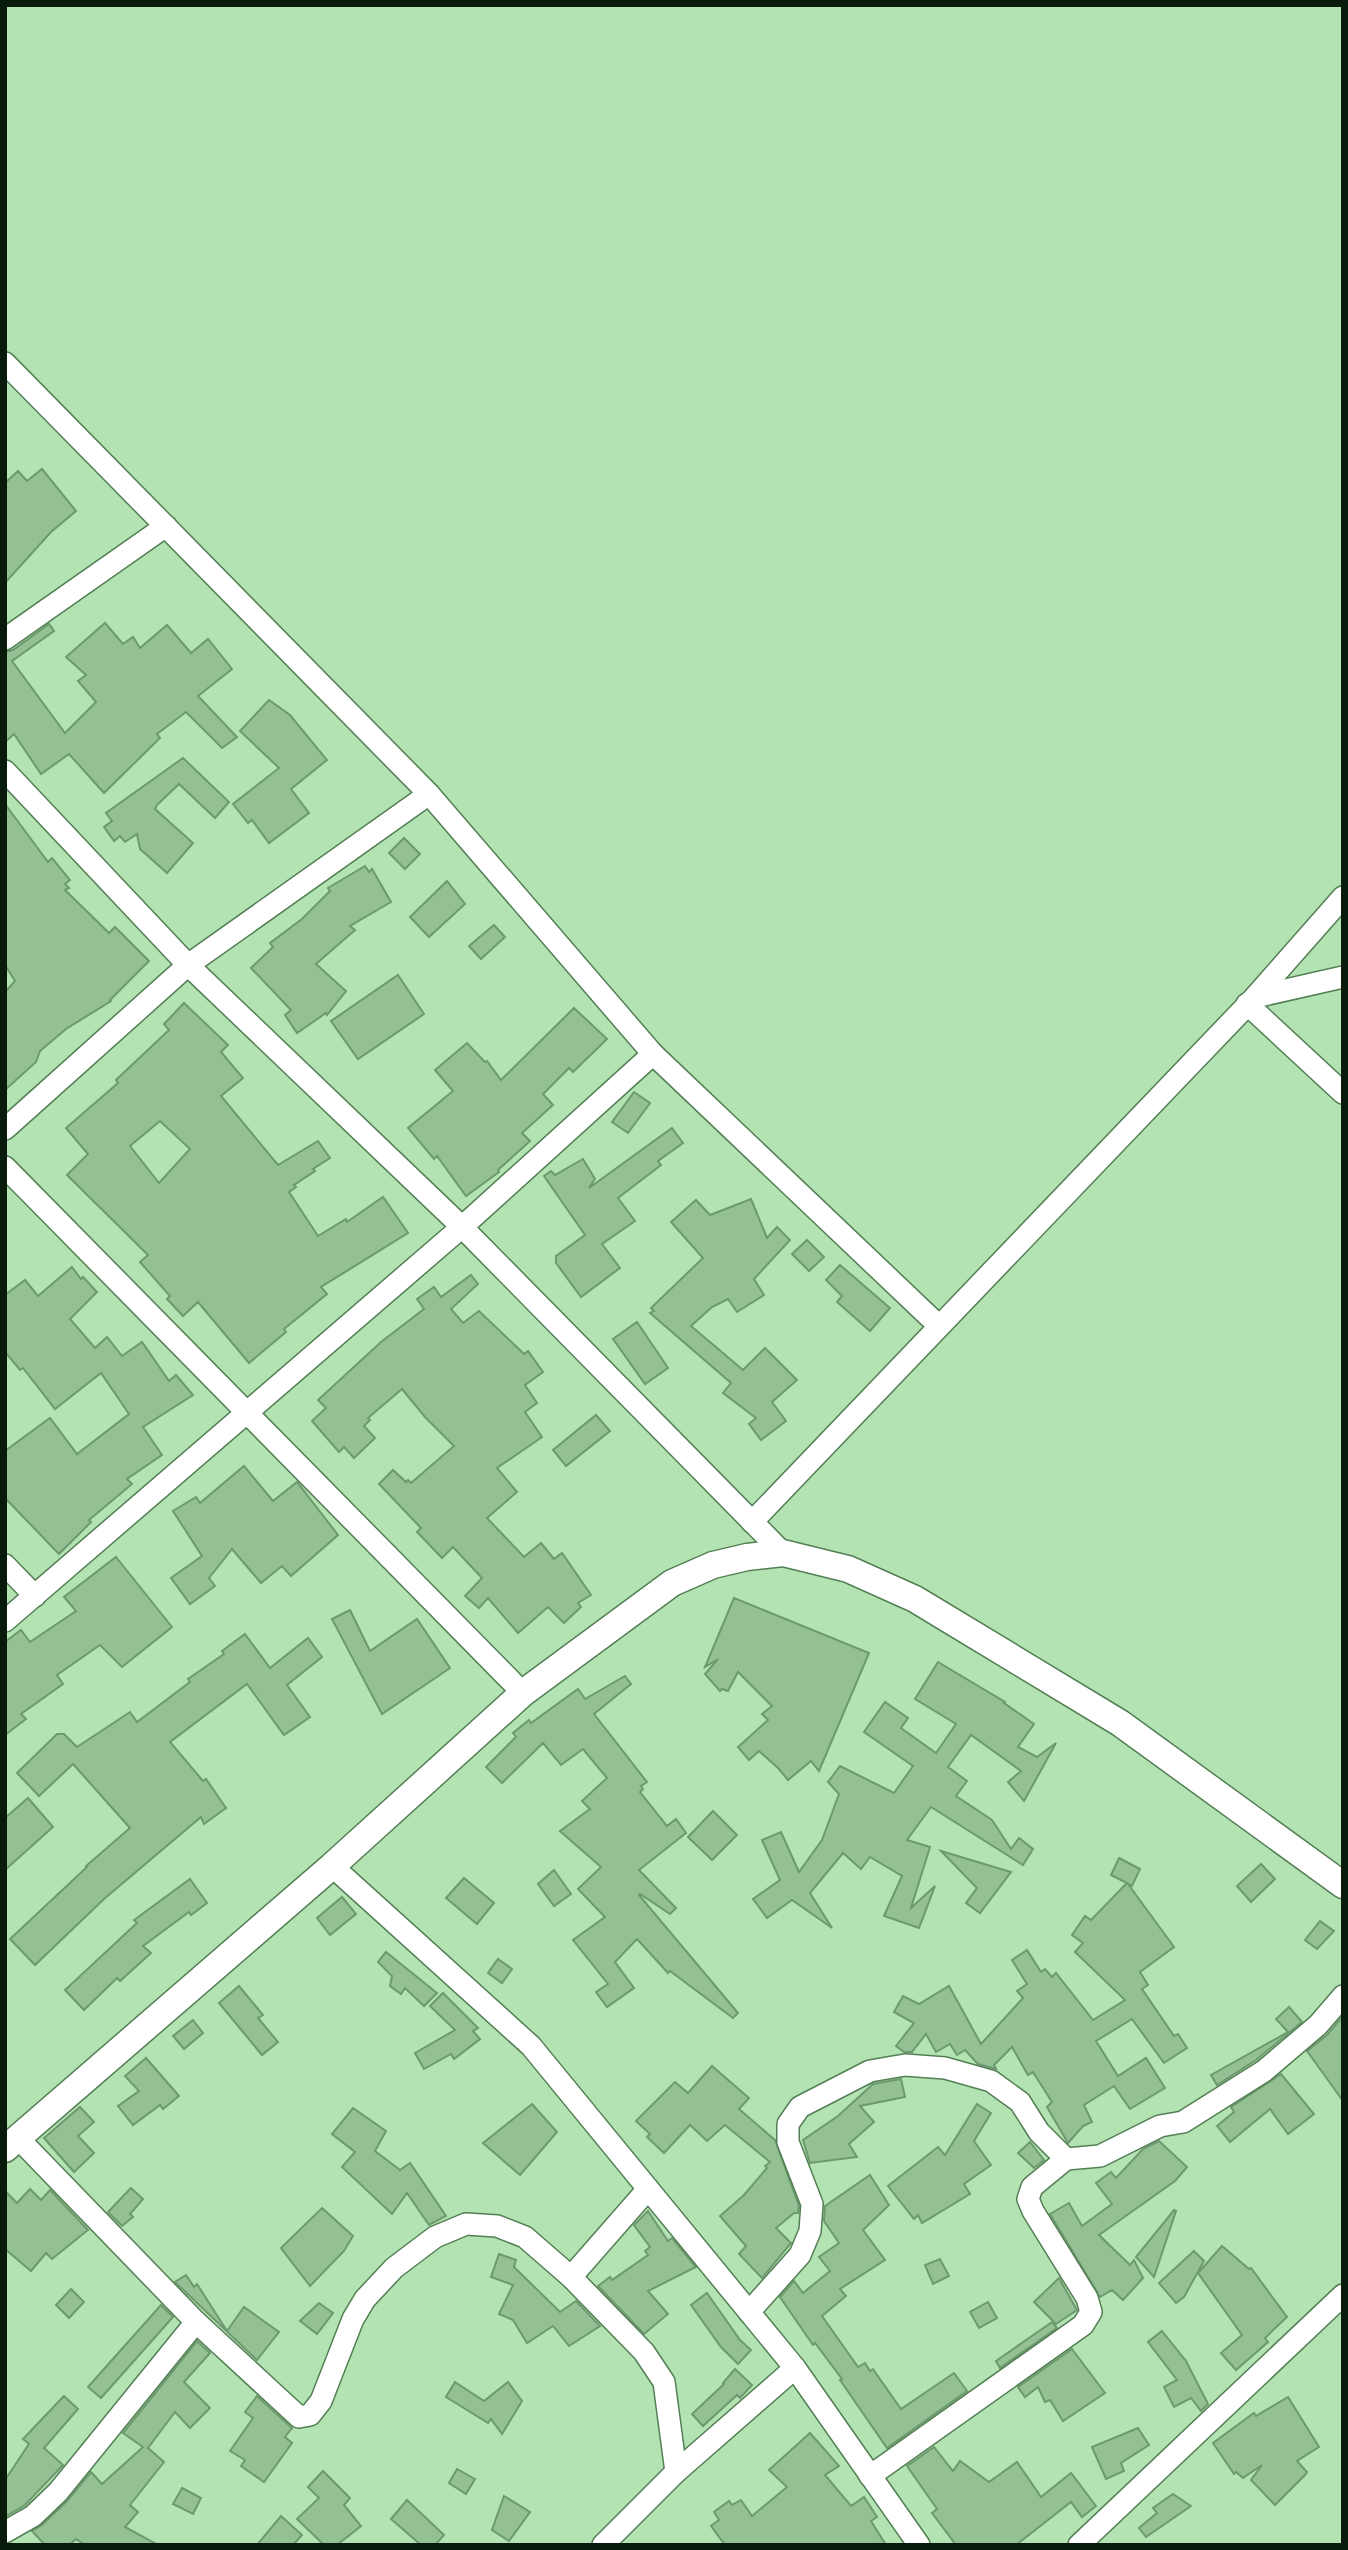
<svg xmlns="http://www.w3.org/2000/svg" width="1348" height="2550" font-family="'Archivo Narrow',sans-serif">
<style>
.building{fill:#93c193;stroke:#6c996d;stroke-width:2;fill-rule:evenodd}
.lines{fill:none;stroke-linecap:round;stroke-linejoin:round}
.minor-casing{stroke:#537f54;stroke-width:24}
.tertiary-casing{stroke:#537f54;stroke-width:29}
.minor{stroke:#fff;stroke-width:21}
.tertiary{stroke:#fff;stroke-width:26}
</style>
<rect width="100%" height="100%" fill="#b3e3b3"/>
<g class="building">
<polygon points="42,469 76,511 51,532 5,583 5,483 18,471 27,481"/>
<polygon points="105,623 123,644 133,637 140,648 167,625 191,653 208,639 232,669 198,696 237,737 222,748 186,712 157,734 160,738 104,793 69,754 41,774 14,734 5,742 5,652 13,650 49,624 54,631 12,661 65,733 96,702 78,681 86,675 66,657"/>
<polygon points="269,700 290,715 327,760 291,789 309,813 269,843 252,820 248,823 233,804 279,768 240,731"/>
<polygon points="183,758 229,802 215,818 179,784 157,805 155,809 193,843 167,873 140,849 137,834 125,842 120,836 114,841 104,827 112,821 106,813"/>
<polygon points="5,804 48,862 52,858 70,880 65,884 69,888 65,890 109,933 115,927 149,961 110,1000 111,1001 66,1029 40,1051 36,1062 5,1090 5,992 15,981 5,965"/>
<polygon points="404,838 420,854 405,869 389,853"/>
<polygon points="365,866 369,872 372,869 391,902 350,926 355,930 316,964 346,991 327,1015 326,1013 297,1033 285,1015 291,1010 251,968 273,947 270,943 302,919 330,891 328,888"/>
<polygon points="447,881 465,904 429,937 410,917"/>
<polygon points="494,925 505,937 481,959 469,946"/>
<polygon points="398,975 424,1014 358,1059 331,1021"/>
<path d="M184,1003L228,1045L221,1052L243,1078L221,1096L278,1165L318,1141L330,1158L313,1169L315,1171L294,1185L296,1187L289,1192L318,1236L346,1219L347,1222L383,1197L408,1233L321,1287L327,1294L284,1329L286,1332L249,1363L198,1302L183,1316L167,1299L170,1296L140,1262L148,1255L67,1175L88,1154L66,1128L118,1083L116,1080L169,1030L164,1024ZM160,1121L190,1149L159,1183L130,1146Z"/>
<polygon points="574,1008 607,1039 573,1072 569,1068 543,1094 553,1105 522,1133 530,1141 498,1170 499,1172 466,1196 437,1156 434,1159 408,1128 453,1091 435,1070 467,1043 485,1062 487,1061 501,1080"/>
<polygon points="634,1092 650,1103 628,1133 612,1122"/>
<polygon points="672,1128 683,1143 658,1161 661,1165 618,1198 635,1221 602,1244 620,1268 581,1297 556,1263 556,1256 585,1235 544,1176 551,1171 555,1175 583,1159 595,1179 589,1188"/>
<polygon points="751,1199 767,1238 777,1227 790,1240 754,1279 764,1295 737,1312 728,1299 712,1307 691,1326 743,1370 765,1348 797,1380 772,1402 786,1421 761,1440 749,1424 756,1418 723,1393 731,1383 650,1313 654,1311 651,1308 703,1258 671,1222 696,1200 710,1215"/>
<polygon points="807,1240 824,1257 809,1271 792,1254"/>
<polygon points="840,1265 890,1308 870,1331 837,1302 842,1296 826,1280"/>
<polygon points="72,1267 81,1279 83,1277 97,1292 70,1319 95,1348 107,1337 122,1356 142,1342 169,1381 176,1375 193,1395 143,1427 162,1455 127,1479 132,1484 89,1520 91,1522 59,1554 5,1498 5,1451 50,1418 77,1454 129,1414 101,1373 55,1409 23,1368 20,1370 5,1352 5,1295 25,1280 38,1296"/>
<polygon points="471,1275 478,1284 451,1309 463,1323 479,1311 524,1354 528,1351 543,1372 525,1385 537,1403 525,1412 542,1437 497,1468 517,1492 487,1518 524,1557 541,1543 554,1559 562,1553 591,1595 578,1603 581,1607 564,1623 548,1607 518,1633 488,1598 479,1608 465,1596 482,1578 453,1547 442,1558 417,1532 421,1528 379,1484 393,1470 406,1482 408,1480 411,1483 454,1446 425,1417 402,1389 368,1418 370,1420 364,1426 375,1438 354,1458 344,1447 339,1452 312,1421 326,1408 318,1400 381,1342 424,1309 417,1299 434,1287 441,1297"/>
<polygon points="637,1322 668,1368 645,1384 613,1339"/>
<polygon points="596,1415 610,1431 566,1466 553,1450"/>
<polygon points="244,1466 273,1501 297,1482 338,1535 291,1576 282,1566 261,1583 232,1549 209,1578 215,1586 190,1604 171,1578 202,1556 173,1511 196,1497 200,1503"/>
<polygon points="116,1557 172,1627 122,1667 100,1645 57,1675 63,1684 21,1714 26,1719 5,1735 5,1642 21,1630 30,1642 76,1611 64,1597"/>
<polygon points="734,1598 869,1653 819,1771 811,1761 788,1780 778,1768 759,1751 749,1760 738,1747 768,1720 762,1714 772,1706 738,1672 728,1691 722,1689 720,1691 705,1674 718,1659 705,1667"/>
<polygon points="350,1610 370,1651 417,1619 450,1668 382,1714 332,1619"/>
<polygon points="245,1634 270,1668 308,1638 322,1657 287,1685 310,1717 284,1735 247,1684 170,1742 203,1781 206,1779 226,1808 204,1824 201,1817 104,1899 35,1965 10,1939 87,1867 86,1866 130,1828 73,1764 39,1796 17,1773 57,1734 64,1734 77,1747 130,1712 137,1722 190,1682 188,1679 224,1654 222,1651"/>
<polygon points="938,1662 1005,1702 1004,1703 1034,1724 1018,1747 1037,1757 1056,1743 1024,1801 1008,1782 1021,1771 971,1735 948,1767 967,1781 956,1796 992,1820 1011,1849 1019,1838 1033,1849 1023,1865 931,1807 907,1840 930,1847 911,1908 935,1886 919,1928 884,1916 902,1876 870,1857 861,1869 843,1853 810,1893 832,1928 792,1900 767,1918 753,1899 780,1880 762,1840 781,1832 799,1872 822,1840 839,1794 828,1782 840,1766 894,1793 913,1766 864,1732 885,1702 908,1718 901,1728 936,1753 956,1724 915,1699"/>
<polygon points="625,1676 631,1684 594,1714 647,1782 641,1786 643,1789 640,1792 667,1826 676,1819 686,1833 639,1870 676,1908 670,1914 640,1894 639,1895 738,2013 733,2018 670,1971 668,1973 637,1939 615,1962 634,1988 607,2007 596,1992 608,1984 573,1940 605,1917 578,1889 601,1867 560,1831 590,1809 582,1801 607,1778 583,1749 561,1765 543,1743 502,1783 486,1767 516,1737 513,1733 529,1720 531,1723 578,1689 585,1699"/>
<polygon points="28,1798 53,1827 5,1870 5,1818"/>
<polygon points="713,1811 737,1835 712,1860 688,1837"/>
<polygon points="941,1851 1011,1872 980,1913 966,1903 977,1888"/>
<polygon points="1119,1858 1140,1869 1132,1886 1128,1884 1174,1947 1140,1972 1148,1985 1142,1989 1174,2036 1178,2034 1187,2048 1164,2063 1132,2019 1096,2041 1118,2076 1146,2058 1165,2088 1130,2109 1114,2086 1084,2105 1092,2122 1083,2126 1068,2143 1047,2107 1052,2102 1033,2072 1028,2075 1012,2047 994,2065 996,2069 978,2064 965,2050 957,2055 950,2044 936,2052 926,2034 912,2052 904,2052 896,2046 914,2023 894,2012 903,1996 919,2004 949,1986 981,2044 1023,1998 1017,1991 1027,1984 1012,1960 1027,1950 1041,1972 1045,1969 1052,1977 1056,1973 1093,2020 1125,2000 1075,1952 1083,1943 1072,1935 1085,1916 1091,1920 1127,1883 1111,1875"/>
<polygon points="1261,1864 1275,1879 1251,1902 1237,1886"/>
<polygon points="554,1870 571,1894 554,1906 538,1884"/>
<polygon points="464,1878 494,1903 477,1924 446,1898"/>
<polygon points="190,1879 207,1903 191,1915 189,1912 143,1946 151,1953 120,1981 117,1978 84,2010 65,1990 137,1923 134,1920"/>
<polygon points="342,1897 356,1914 330,1935 317,1918"/>
<polygon points="1320,1921 1334,1931 1317,1949 1305,1940"/>
<polygon points="386,1952 437,1993 424,2006 405,1988 401,1994 390,1986 392,1976 378,1962"/>
<polygon points="498,1959 512,1969 502,1983 488,1973"/>
<polygon points="239,1986 263,2015 258,2018 278,2042 262,2055 219,2003"/>
<polygon points="443,1993 478,2028 473,2031 480,2039 454,2059 451,2054 424,2069 415,2053 455,2030 430,2006"/>
<polygon points="1289,2007 1302,2022 1256,2060 1217,2085 1211,2075 1288,2032 1276,2019"/>
<polygon points="1343,2016 1343,2101 1307,2051 1327,2035"/>
<polygon points="193,2020 203,2033 184,2049 173,2036"/>
<polygon points="146,2058 179,2096 163,2109 160,2105 133,2125 118,2106 139,2091 125,2076"/>
<polygon points="712,2066 749,2098 739,2109 775,2140 799,2206 798,2213 794,2213 776,2228 791,2243 762,2278 739,2254 746,2246 720,2216 744,2195 767,2168 765,2166 770,2162 725,2125 707,2141 690,2125 664,2153 647,2137 650,2134 636,2121 675,2082 688,2093"/>
<polygon points="1281,2074 1314,2114 1288,2134 1270,2109 1230,2142 1217,2126 1234,2112 1231,2107"/>
<polygon points="901,2079 905,2097 860,2106 874,2122 849,2144 857,2157 810,2163 803,2140 838,2116 873,2084"/>
<polygon points="532,2104 557,2132 520,2175 483,2143"/>
<polygon points="977,2104 991,2113 974,2141 991,2165 964,2184 970,2194 922,2223 918,2215 914,2219 888,2186 938,2147 945,2155"/>
<polygon points="80,2107 94,2122 78,2136 94,2153 74,2172 44,2138"/>
<polygon points="353,2108 386,2131 375,2151 400,2170 410,2163 446,2216 429,2225 407,2193 392,2214 342,2167 355,2152 332,2134"/>
<polygon points="1159,2141 1187,2167 1175,2181 1099,2235 1130,2265 1134,2260 1143,2278 1123,2300 1112,2290 1100,2297 1050,2214 1069,2203 1082,2226 1112,2204 1096,2183 1111,2172 1116,2178 1143,2149"/>
<polygon points="1030,2142 1044,2160 1034,2168 1018,2153"/>
<polygon points="870,2175 889,2205 863,2230 885,2260 840,2289 846,2296 822,2316 858,2367 865,2363 870,2371 873,2369 901,2409 954,2373 967,2391 887,2448 840,2380 842,2379 815,2343 813,2345 780,2297 794,2281 803,2293 830,2271 819,2257 839,2243 824,2221 825,2206"/>
<polygon points="131,2188 143,2199 130,2214 133,2217 122,2226 108,2212"/>
<polygon points="30,2189 41,2200 50,2190 88,2230 52,2259 46,2253 31,2271 5,2249 5,2191 17,2203"/>
<polygon points="322,2208 353,2236 344,2251 310,2286 281,2248"/>
<polygon points="1174,2210 1176,2211 1154,2277 1136,2257"/>
<polygon points="648,2211 668,2241 672,2238 696,2267 648,2291 668,2314 644,2334 598,2286 610,2277 612,2280 648,2255 645,2251 650,2247 634,2225"/>
<polygon points="1222,2246 1249,2269 1251,2268 1287,2317 1265,2338 1268,2342 1236,2370 1221,2353 1242,2335 1198,2273"/>
<polygon points="1194,2251 1204,2261 1184,2297 1176,2303 1159,2283"/>
<polygon points="499,2254 516,2260 514,2267 560,2312 576,2301 600,2326 569,2346 553,2326 527,2343 513,2320 499,2314 513,2285 491,2277"/>
<polygon points="940,2259 949,2276 933,2284 925,2265"/>
<polygon points="186,2275 194,2287 197,2284 227,2331 244,2307 279,2332 257,2360 175,2282"/>
<polygon points="1059,2278 1077,2310 1056,2324 1034,2302"/>
<polygon points="71,2289 84,2302 69,2318 56,2305"/>
<polygon points="707,2293 740,2340 751,2350 738,2364 721,2347 691,2305"/>
<polygon points="988,2302 997,2318 979,2328 970,2312"/>
<polygon points="319,2303 333,2313 317,2334 300,2321"/>
<polygon points="161,2305 173,2317 101,2398 88,2387"/>
<polygon points="1052,2322 1057,2328 1000,2368 996,2361"/>
<polygon points="1162,2331 1186,2361 1208,2404 1201,2411 1191,2398 1174,2407 1164,2387 1177,2380 1148,2342"/>
<polygon points="197,2341 210,2353 184,2382 210,2408 190,2428 175,2412 148,2448 164,2462 130,2505 138,2512 125,2527 158,2545 85,2545 76,2539 69,2545 45,2545 32,2531 42,2525 67,2501 91,2472 102,2484 143,2447 123,2433"/>
<polygon points="1072,2349 1105,2393 1063,2421 1050,2400 1045,2402 1038,2387 1025,2397 1018,2387"/>
<polygon points="735,2369 752,2385 740,2398 737,2395 703,2426 692,2414 724,2384 723,2383"/>
<polygon points="455,2382 484,2401 508,2382 522,2401 502,2434 491,2419 488,2423 446,2397"/>
<polygon points="64,2396 78,2409 44,2448 63,2465 25,2505 6,2516 5,2480 29,2444 23,2439"/>
<polygon points="257,2396 292,2428 285,2437 292,2443 264,2482 241,2466 245,2460 230,2451 253,2418 245,2412"/>
<polygon points="1288,2397 1319,2447 1297,2461 1307,2472 1305,2475 1275,2505 1251,2480 1262,2465 1243,2478 1236,2472 1234,2474 1213,2443 1254,2413 1256,2416"/>
<polygon points="1138,2428 1149,2445 1121,2463 1124,2471 1106,2479 1092,2447"/>
<polygon points="810,2433 839,2466 825,2475 851,2506 864,2497 877,2517 871,2521 886,2545 725,2545 711,2526 719,2520 714,2512 729,2501 732,2505 741,2500 752,2516 787,2487 769,2470"/>
<polygon points="934,2447 953,2471 960,2461 989,2482 1017,2462 1041,2497 1071,2473 1096,2506 1082,2517 1071,2502 1016,2545 956,2545 932,2513 937,2509 907,2466"/>
<polygon points="457,2469 475,2479 466,2494 449,2483"/>
<polygon points="323,2471 350,2498 344,2505 361,2526 337,2545 324,2545 297,2519 319,2498 308,2487"/>
<polygon points="182,2488 201,2498 193,2514 173,2504"/>
<polygon points="1173,2494 1191,2506 1146,2537 1139,2528 1157,2513 1153,2508"/>
<polygon points="504,2496 530,2512 509,2541 492,2530"/>
<polygon points="407,2500 444,2535 435,2545 421,2545 391,2519"/>
<polygon points="281,2516 302,2535 293,2545 257,2545"/>
</g>
<g class="lines">
<defs>
<g id="minor">
<polyline points="5,363 429,794 653,1054 939,1326"/>
<polyline points="5,639 166,526"/>
<polyline points="5,771 188,965 462,1227 783,1553"/>
<polyline points="1255,997 1343,977"/>
<polyline points="1247,1004 1343,1093"/>
<polyline points="5,1129 188,965 429,794"/>
<polyline points="5,1167 523,1693"/>
<polyline points="752,1522 1255,997 1343,897"/>
<polyline points="5,1565 35,1596"/>
<polyline points="5,1621 462,1227 653,1054"/>
<polyline points="332,1866 531,2046 795,2368 919,2545"/>
<polyline points="18,2138 196,2322 299,2417 310,2415 321,2401 353,2319 365,2299 394,2268 435,2237 466,2224 497,2226 525,2237 571,2277 644,2352 664,2382 676,2472"/>
<polyline points="571,2277 648,2189"/>
<polyline points="749,2312 800,2255 810,2231 812,2204 788,2142 788,2124 800,2107 870,2071 905,2065 945,2068 991,2081 1020,2102 1039,2132 1066,2159"/>
<polyline points="870,2476 1083,2325 1091,2312 1087,2298 1033,2211 1028,2199 1032,2187 1066,2159 1100,2156 1160,2126 1183,2122 1264,2071 1318,2025 1343,1996"/>
<polyline points="5,2532 33,2516 58,2492 196,2322"/>
<polyline points="603,2545 676,2472 795,2368"/>
<polyline points="1079,2545 1343,2295"/>
</g>
<polyline id="tertiary" points="5,2149 332,1866 523,1693 672,1583 713,1565 747,1557 783,1553 848,1569 915,1599 1120,1723 1343,1885"/>
</defs>
<use href="#minor" class="minor-casing"/>
<use href="#tertiary" class="tertiary-casing"/>
<use href="#minor" class="minor"/>
<use href="#tertiary" class="tertiary"/>
</g>
<rect width="1348" height="2550" fill="none" stroke="#081a09" stroke-width="14"/>
</svg>
